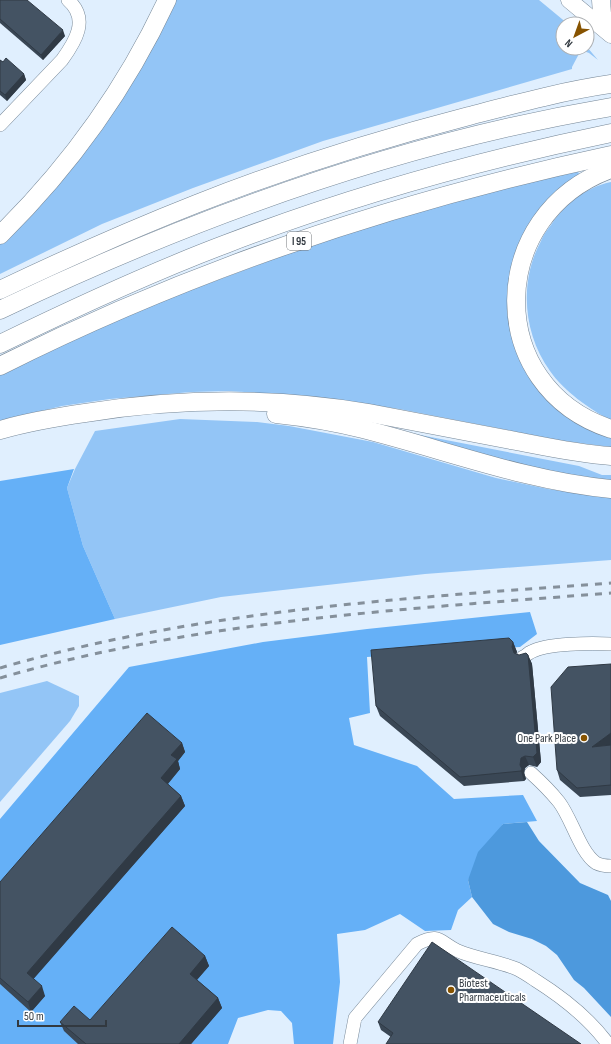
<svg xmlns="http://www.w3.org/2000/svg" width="611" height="1044" font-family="'Sofia Sans Condensed',sans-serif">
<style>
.green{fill:#93c5f6}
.forest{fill:#65b0f7}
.water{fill:#4d99dd}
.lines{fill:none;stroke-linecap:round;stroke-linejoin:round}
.minor-casing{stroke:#768797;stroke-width:14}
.major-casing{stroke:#768797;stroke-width:17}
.highway-casing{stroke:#768797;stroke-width:19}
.minor{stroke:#fff;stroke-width:13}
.major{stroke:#fff;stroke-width:16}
.highway{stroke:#fff;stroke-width:18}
.rail{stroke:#85909b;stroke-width:3;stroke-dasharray:7 7;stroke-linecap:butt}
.wall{fill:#3a4755}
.shaded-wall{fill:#303a45}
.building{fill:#445363;stroke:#303a45}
.poi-dot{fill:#875300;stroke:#fff;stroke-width:1.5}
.labels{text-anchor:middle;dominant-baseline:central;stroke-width:4;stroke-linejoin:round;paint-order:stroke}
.shield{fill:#fff;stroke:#707479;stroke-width:1}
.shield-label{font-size:11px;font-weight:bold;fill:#323940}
.poi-label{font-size:12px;fill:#323940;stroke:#fff;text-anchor:end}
</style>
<rect width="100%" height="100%" fill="#e0effe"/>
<g class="green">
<polygon points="172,0 539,0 568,24 563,24 563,48 587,47 598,60 589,53 581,50 572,67 572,69 323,141 193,188 102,224 0,274 0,241 9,233"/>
<path d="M577,169L580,176C572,181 564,186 557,192C543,204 529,222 521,240C498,289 507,353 543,393C561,414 587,424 611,437V447L564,441L399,409L318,397L229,391L191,392L110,399L62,406L0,421V375L72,340L159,302L344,233L503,186Z"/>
<path d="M611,182V420C590,410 563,390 550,371C523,334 519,281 541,241C543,235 547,230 551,225C565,204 586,187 611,182Z"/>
<polygon points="180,419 257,422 289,426 373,442 496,478 548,489 611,498 611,560 425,574 221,597 115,619 83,546 67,488 75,469 95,431"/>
<polygon points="405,432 579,466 602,475 611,475 611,480 537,470"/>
<polygon points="47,681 79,696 79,706 70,721 0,802 0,693"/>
</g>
<g class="forest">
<polygon points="74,469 67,488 83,546 115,619 0,645 0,481"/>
<polygon points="530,612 537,634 520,647 367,657 370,713 349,718 354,745 417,766 454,799 523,795 537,821 503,824 468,880 472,897 458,910 451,930 425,931 400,914 365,930 337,934 340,982 333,1044 294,1044 292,1023 281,1011 268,1010 238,1018 228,1044 0,1044 0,819 129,667 263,642 367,629"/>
</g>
<polygon class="water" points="527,822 539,841 580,883 608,895 611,901 611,1017 584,988 574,980 557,955 546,946 532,939 509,932 493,924 472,897 468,880 478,852 503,824"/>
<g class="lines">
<defs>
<g id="minor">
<path d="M0,125L62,60C75,42 90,19 68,0"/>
<path d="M523,657C526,656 528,653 531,652C547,643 592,643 611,644"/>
<path d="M531,773C541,782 551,792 559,802C572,819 580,852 596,863C600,865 606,866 611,866"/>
<path d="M350,1044L355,1018L417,944C440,932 439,942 458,951C477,959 498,961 517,969C523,972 529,976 535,980C562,997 589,1018 608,1044"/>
</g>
<polyline id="major" points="569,0 611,35"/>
<g id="highway">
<polyline points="601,0 602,14 611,32"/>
<path d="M611,169C486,214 483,387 611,429"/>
<path d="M0,235C69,167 126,88 167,0"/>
<path d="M0,290C65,259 130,230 196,204C285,169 376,140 469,116C515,104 563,91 611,84"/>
<path d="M0,310C194,217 398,143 611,107"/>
<path d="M0,344C74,308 149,273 226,244C351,196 480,160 611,133"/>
<path d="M0,366C193,269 400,200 611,155"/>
<path d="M276,414C305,417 335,422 363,429C446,450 526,481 611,489"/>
<path d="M0,430C28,422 57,417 85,413C179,398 275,397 369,413C418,422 467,432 516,441C547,447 579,454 611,456"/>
</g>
</defs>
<use href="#minor" class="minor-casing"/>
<use href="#major" class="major-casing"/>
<use href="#highway" class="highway-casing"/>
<use href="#minor" class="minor"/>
<use href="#major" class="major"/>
<use href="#highway" class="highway"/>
<g class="rail">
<path d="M0,668C199,610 406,598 611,583"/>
<path d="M0,678C199,620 406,609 611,593"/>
</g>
</g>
<g class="wall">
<polygon points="0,0 65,36 43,60 0,23"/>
<polygon points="0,60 3,62 24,74 26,80 7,101 0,95"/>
<polygon points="513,642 517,652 516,654 519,655 528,655 532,664 541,762 537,767 529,765 525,768 524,773 526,779 524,781 464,786 380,716 376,706"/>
<polygon points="611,664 611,795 580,797 560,780 557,770"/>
<polygon points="182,743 185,752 178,761 180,769 168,784 181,796 185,806 33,979 45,996 31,1012 0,984 0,882"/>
<polygon points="205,956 209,966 197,980 218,998 222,1008 191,1044 78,1044 64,1031 60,1022 90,1020"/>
<polygon points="378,1022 581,1044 391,1037 381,1030"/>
</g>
<g class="shaded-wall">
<polygon points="63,30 65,36 43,60 41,55"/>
<polygon points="24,74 26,80 7,101 5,95"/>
<polygon points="513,642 517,652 515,656 512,647"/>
<polygon points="528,655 532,664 541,762 537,767 533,757"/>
<polygon points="611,733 611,745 592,747"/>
<polygon points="182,743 185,752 178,761 180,769 164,788 161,778 171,755"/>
<polygon points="525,756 529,765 525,768 524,773 526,779 524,781 521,771 520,765 521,758"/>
<polygon points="181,796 185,806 30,983 27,973"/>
<polygon points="205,956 209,966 194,983 190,974"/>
<polygon points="42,986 45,996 31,1012 28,1002"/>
<polygon points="218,998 222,1008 191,1044 179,1044"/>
</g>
<g class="building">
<polygon points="0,0 27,0 63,30 41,55 0,19"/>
<polygon points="6,58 24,74 5,95 0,91 0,60 3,62"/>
<polygon points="509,638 513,642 512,647 514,653 519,655 526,653 528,655 537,753 533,757 525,756 521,758 520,765 522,769 521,771 460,777 376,706 371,650"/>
<polygon points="611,664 611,733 592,747 611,745 611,785 577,788 557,770 551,687 568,667"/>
<polygon points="147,713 182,743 171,755 177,759 161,778 181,796 27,973 42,986 28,1002 0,978 0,882"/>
<polygon points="172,927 205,956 190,974 218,998 179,1044 86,1044 60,1022 74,1006 90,1020"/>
<polygon points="432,942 581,1044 386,1044 393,1033 378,1022"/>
</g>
<g class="poi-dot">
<circle cx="584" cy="738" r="4"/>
<circle cx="451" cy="990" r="4"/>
</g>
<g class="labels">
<rect class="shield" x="287" y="232" width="24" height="18" rx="3"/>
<g class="shield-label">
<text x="299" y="241">I 95</text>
</g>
<g class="poi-label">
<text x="576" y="738">One Park Place</text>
<text x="459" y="983" text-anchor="start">Biotest<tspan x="459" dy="14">Pharmaceuticals</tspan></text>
</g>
</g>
<g transform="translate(575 36) rotate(221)"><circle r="19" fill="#ffffff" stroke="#adb0b3"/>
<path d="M0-3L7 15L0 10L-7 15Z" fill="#875300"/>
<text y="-6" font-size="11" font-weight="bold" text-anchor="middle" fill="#323940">N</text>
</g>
<path d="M18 1020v6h88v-6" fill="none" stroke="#323940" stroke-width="2"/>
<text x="24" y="1020" font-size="12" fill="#323940" stroke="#ffffff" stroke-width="3" paint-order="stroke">50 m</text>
</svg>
